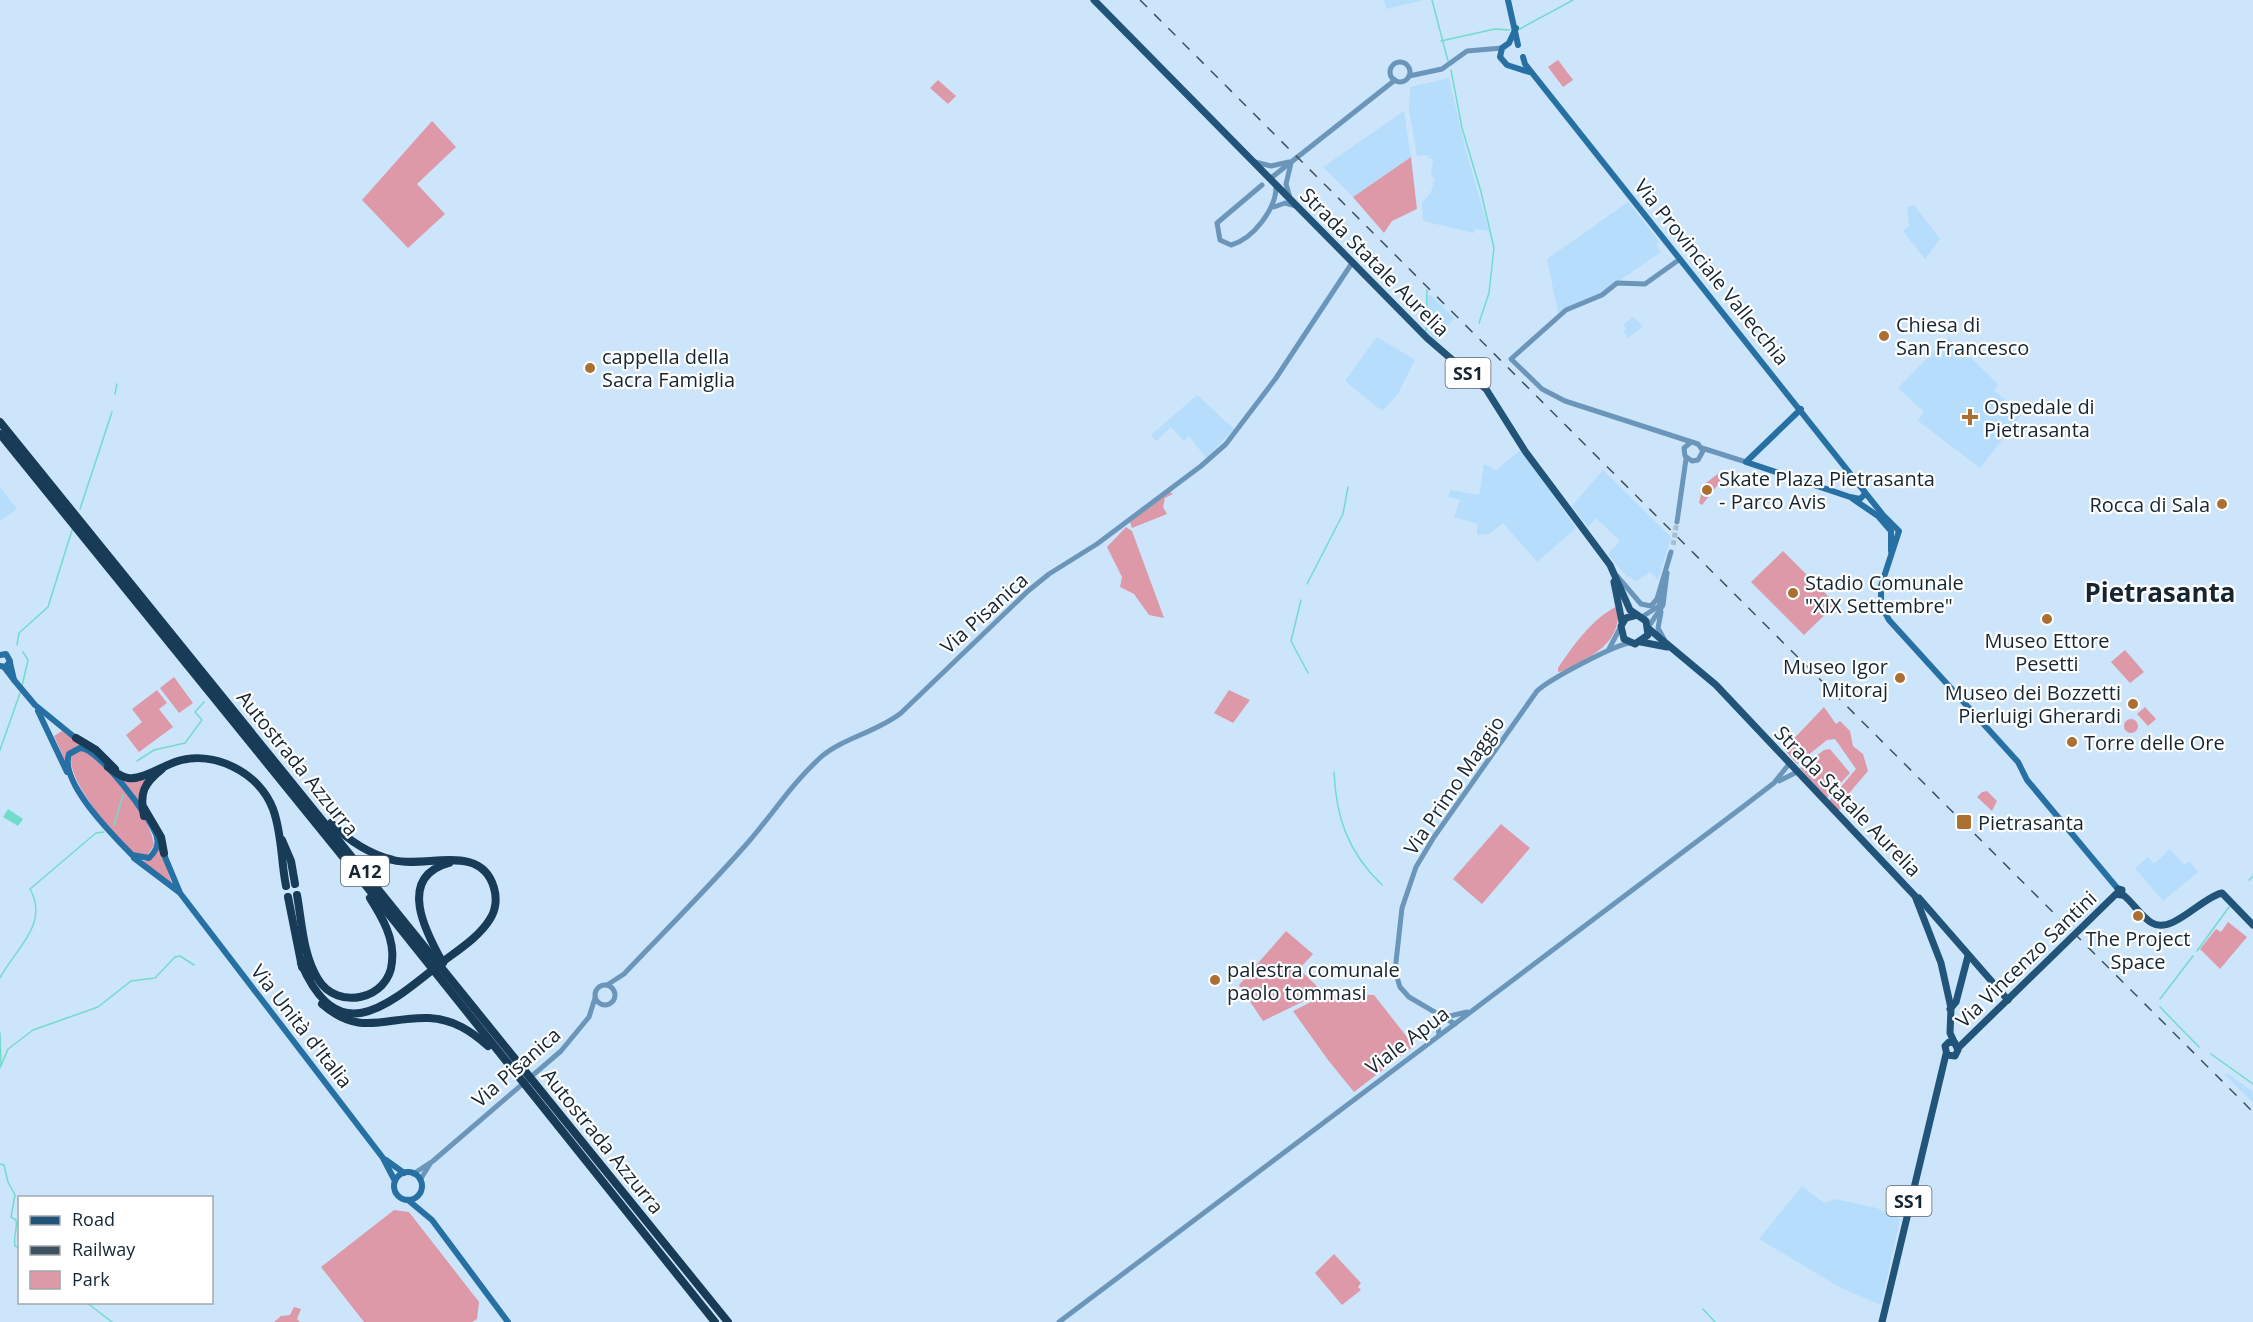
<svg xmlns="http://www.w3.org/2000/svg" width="2253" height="1322" font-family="'Open Sans',sans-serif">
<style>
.built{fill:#b7ddfd}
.green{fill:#de99a9}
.water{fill:#73dbcc}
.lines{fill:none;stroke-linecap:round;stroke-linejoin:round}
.stream{stroke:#73dbcc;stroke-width:1.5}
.tertiary-tunnel{stroke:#a8bfd2;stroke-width:5;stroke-dasharray:5 2.5;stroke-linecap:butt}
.tertiary{stroke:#6b96ba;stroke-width:5}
.secondary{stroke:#2770a4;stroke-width:6}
.primary{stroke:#225479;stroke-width:7}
.motorway{stroke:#183c57;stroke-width:8}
.rail{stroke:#3e505e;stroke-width:1.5;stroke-dasharray:10 10;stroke-linecap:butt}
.poi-dot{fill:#ab6f31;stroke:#fff;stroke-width:2}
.labels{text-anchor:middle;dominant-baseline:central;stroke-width:4.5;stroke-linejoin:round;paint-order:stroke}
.shield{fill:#fff;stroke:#5c6670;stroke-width:1.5}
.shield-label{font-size:18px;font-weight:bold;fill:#162532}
.street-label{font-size:20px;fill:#162532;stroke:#fff}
.poi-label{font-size:20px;fill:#162532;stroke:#fff;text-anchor:start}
.district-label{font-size:26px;font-weight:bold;fill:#162532;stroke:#fff}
</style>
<rect width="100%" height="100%" fill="#cce5fa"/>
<g class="built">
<polygon points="1384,0 1424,0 1386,9"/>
<polygon points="1449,78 1465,147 1489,231 1475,229 1474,233 1423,221 1422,203 1431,192 1435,178 1431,177 1433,159 1428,158 1428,155 1417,156 1409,110 1410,87"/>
<polygon points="1404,111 1411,157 1353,197 1323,167"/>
<polygon points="1628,202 1659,241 1656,244 1661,252 1600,294 1558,313 1547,259"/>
<polygon points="1914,205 1940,239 1925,259 1903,231 1909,226 1907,207"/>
<polygon points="1429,294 1454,318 1436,341 1428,333 1426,304"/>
<polygon points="1633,317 1643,326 1628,338 1623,331 1626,328 1623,325"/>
<polygon points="1377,337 1415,360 1398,394 1382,411 1345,381"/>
<polygon points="1948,337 1961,350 1964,348 1973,360 1998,384 1994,391 2023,413 1980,468 1917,420 1924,412 1898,388"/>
<polygon points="1197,395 1234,429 1206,458 1189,436 1184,441 1171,427 1156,441 1151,435"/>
<polygon points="1521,450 1576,528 1537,562 1503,523 1489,534 1477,535 1477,524 1454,517 1460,500 1448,497 1451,490 1479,495 1484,464 1496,470"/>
<polygon points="1603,470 1671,537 1658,580 1650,572 1635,582 1630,576 1627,577 1608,554 1620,541 1596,518 1588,527 1572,506"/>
<polygon points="0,487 17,509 0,521"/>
<polygon points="2170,849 2184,865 2189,861 2198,872 2163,901 2135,868 2148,857 2154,864"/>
<polygon points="2227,1073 2253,1092 2253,1103 2225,1075"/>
<polygon points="1802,1186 1824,1203 1835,1199 1877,1208 1900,1219 1881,1305 1841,1288 1759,1239"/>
</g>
<g class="green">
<polygon points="1558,60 1573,80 1563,87 1548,67"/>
<polygon points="938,80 956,96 948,104 930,88"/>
<polygon points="432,121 456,147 417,184 445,214 408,248 362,200"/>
<polygon points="1411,157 1417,209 1392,221 1384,233 1353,197"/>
<path d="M1723,470L1726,471C1720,483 1711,494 1702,505L1699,503L1703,485Z"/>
<polygon points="1170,492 1173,494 1165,498 1163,507 1167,514 1132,528 1130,522"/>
<polygon points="1126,527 1132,531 1164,618 1149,615 1134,594 1120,587 1122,577 1107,547"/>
<polygon points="1783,551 1836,604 1804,635 1751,582"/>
<path d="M1618,606C1621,635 1604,650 1580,662C1573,666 1566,671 1558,672V668C1573,646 1593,617 1618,606Z"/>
<polygon points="2125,650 2144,672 2130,683 2111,662"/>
<polygon points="174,677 193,703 179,713 160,688"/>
<polygon points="157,690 167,703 159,709 173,727 139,752 126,735 142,722 132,709"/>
<polygon points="1229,690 1250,700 1233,723 1214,713"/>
<polygon points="1824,707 1836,724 1840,721 1850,731 1853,746 1863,754 1868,771 1840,804 1842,807 1838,811 1829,801 1856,769 1835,739 1827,740 1797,764 1784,749"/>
<polygon points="2145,707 2156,719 2148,726 2137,714"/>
<circle cx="2131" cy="726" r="7"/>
<polygon points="62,731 86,747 77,747 66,763 54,736"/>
<polygon points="1830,749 1850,773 1827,798 1800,768 1824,750"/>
<path d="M84,750C108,769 151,814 154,845L147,856C143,855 138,856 134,853C117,841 60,773 73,753Z"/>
<polygon points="148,775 139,801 138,802 122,780"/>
<polygon points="1987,791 1997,801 1992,811 1977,797 1982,792"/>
<polygon points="1501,824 1530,848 1482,904 1453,879"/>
<polygon points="159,848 172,884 142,862 151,858"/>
<polygon points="2228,922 2247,937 2220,969 2200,949 2216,929 2221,932"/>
<polygon points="1286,931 1313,954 1299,969 1323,992 1263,1021 1239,985"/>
<polygon points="1338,994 1374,995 1414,1046 1354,1092 1328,1060 1293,1011 1321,997"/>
<polygon points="394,1210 409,1212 479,1302 477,1319 472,1322 364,1322 321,1267"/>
<polygon points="1334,1254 1361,1283 1358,1287 1361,1290 1342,1305 1315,1273"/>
<polygon points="294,1307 301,1309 297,1319 300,1322 274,1322 281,1316 290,1315"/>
</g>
<polygon class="water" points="8,809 23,819 18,826 3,817"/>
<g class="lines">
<g class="stream">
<polyline points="1432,0 1448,61"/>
<polyline points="1518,30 1573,0"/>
<polyline points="1441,41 1495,29 1510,30"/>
<polyline points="1451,70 1462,128 1481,192 1494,248 1489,293 1479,323"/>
<polyline points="1426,332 1427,290"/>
<polyline points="115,394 117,384"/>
<polyline points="80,509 112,412"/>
<polyline points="1307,584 1343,514 1348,487"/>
<polyline points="1301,600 1291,641 1308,673"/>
<polyline points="17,645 19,633 48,607 72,530"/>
<polyline points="22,686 28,660 23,652"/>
<polyline points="0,750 20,693"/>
<polyline points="137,761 154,750 185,743 202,720 195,712 204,702"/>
<path d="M1334,772C1336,818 1348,852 1382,885"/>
<polyline points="114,825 123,795"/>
<polyline points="2249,880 2253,876"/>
<polyline points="2197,951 2229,907"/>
<path d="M0,978C14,950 50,925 30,889L96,833L104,832"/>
<polyline points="2160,999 2193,956"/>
<polyline points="2160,1007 2199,1047"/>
<polyline points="0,1033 1,1065"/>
<polyline points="2211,1054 2253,1084"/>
<polyline points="0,1068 8,1049 33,1030 98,1007 131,981 155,978 175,957 180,956 194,965"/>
<path d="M0,1164L4,1165L8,1182L15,1195L11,1217L16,1220C18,1229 13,1236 15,1246L20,1248"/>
<polyline points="86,1302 112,1322"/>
<polyline points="1703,1309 1715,1322"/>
</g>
<polyline class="tertiary-tunnel" points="1673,545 1677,522"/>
<g class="tertiary">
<circle cx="1400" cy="72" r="10"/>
<polyline points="1409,76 1442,69 1467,51 1502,48"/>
<polyline points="1255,162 1271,166 1289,162"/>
<polyline points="1271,178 1395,80"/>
<path d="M1262,185L1217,223L1220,240L1231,245C1253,239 1276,209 1276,187"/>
<polyline points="1290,198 1286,184 1291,163"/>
<polyline points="1274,207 1285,203 1296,206"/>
<polyline points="1680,259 1645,284 1617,283 1602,295 1566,310 1511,359 1542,389 1565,401 1698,444 1703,451 1698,460 1692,461 1685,456 1684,448 1690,443"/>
<polyline points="1702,448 1746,462"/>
<polyline points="1677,522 1686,459"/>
<polyline points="1617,576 1641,604 1651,606 1657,599 1671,552"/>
<polyline points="1661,612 1658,628 1664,639"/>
<polyline points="1642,617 1659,606 1665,581"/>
<polyline points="1649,626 1663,605 1667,573"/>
<polyline points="1609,649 1621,626"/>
<polyline points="1779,781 1797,772"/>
<circle cx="605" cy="995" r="10"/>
<path d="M607,985L624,974C664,932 705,891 744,847C771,817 791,784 821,757C843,738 877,732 901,713L1028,591L1049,574L1097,544L1201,466L1226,444L1276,378L1352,263"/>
<path d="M1455,1024L1409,997L1400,987L1395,971L1402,908L1416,867L1434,837L1537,691C1550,679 1614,645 1630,643"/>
<polyline points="1439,1035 1437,1015 1450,1016 1467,1012"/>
<polyline points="413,1174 433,1161 561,1051 589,1017 595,998"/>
<polyline points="420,1180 430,1164"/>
<polyline points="1059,1322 1744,806 1774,783 1789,764"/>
</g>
<g class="secondary">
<polyline points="1508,0 1518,45"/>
<polyline points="1516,28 1509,43 1502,48 1500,57 1507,65 1529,72"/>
<polyline points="1523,57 1525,64 1883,515 1899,531 1881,586 1881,605 1889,620 2018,762 2027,780 2118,889"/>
<polyline points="1801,409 1746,462 1850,497 1860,499 1865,494 1864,491"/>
<polyline points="1853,499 1878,516 1891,531 1891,551"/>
<polyline points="0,655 6,654 10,661 6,667 0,666"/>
<polyline points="4,667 14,680 10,663"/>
<polyline points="14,680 35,705 78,740"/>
<polyline points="38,711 67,772"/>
<path d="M80,748C98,747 152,819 157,837C159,846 155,852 149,858L132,855C113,835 59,782 69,754Z"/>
<polyline points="157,838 180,893 383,1158 395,1181"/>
<polyline points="134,858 179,892"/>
<polyline points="386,1160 404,1173"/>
<circle cx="408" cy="1186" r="14"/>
<polyline points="408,1200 432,1220 508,1322"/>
</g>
<g class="primary">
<polyline points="1094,0 1427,338 1486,389 1525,451 1610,565 1630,610 1646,621 1648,635 1635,644 1624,639 1621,626 1626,618 1637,615"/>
<polyline points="1614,582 1622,622"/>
<polyline points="1649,629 1716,685 1915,896 1941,963 1951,1008 1950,1033 1958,1050 1955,1056 1947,1055 1945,1046 1949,1042 1955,1043"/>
<polyline points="1641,642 1667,647"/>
<path d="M2122,894C2133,902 2140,916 2152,923C2172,935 2202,897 2222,893L2253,925"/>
<polyline points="1919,898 2008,1000"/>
<polyline points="1950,1009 1956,1002 1968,956"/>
<polyline points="1958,1048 2116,894 2121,895 2122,890 2118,889"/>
<polyline points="1882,1322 1946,1054"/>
</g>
<g class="motorway">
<polyline points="0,422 728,1322"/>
<polyline points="0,434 343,857 715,1322"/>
<polyline points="76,738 96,750 115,769"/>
<path d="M108,767C114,771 120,777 128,778C142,780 161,767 175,762C213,749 259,772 273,809C282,833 281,861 286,886"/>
<polyline points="144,808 161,837 164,853"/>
<path d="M144,816C139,793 144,783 162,769"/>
<polyline points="282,840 291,861 295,884"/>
<path d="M297,895C302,923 303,955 318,979C337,1011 389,1000 392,962C395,939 382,917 370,898"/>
<polyline points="288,897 302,967"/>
<polyline points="308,960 311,977"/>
<path d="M301,963C337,1048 384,1009 436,967C453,953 478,939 490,919C496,910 497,898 494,888C481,842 425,869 393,860C369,854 348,840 331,823"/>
<path d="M443,963C426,933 396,877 449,863"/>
<path d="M322,1004C361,1038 386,1016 429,1018C453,1019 471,1031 488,1046"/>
</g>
<polyline class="rail" points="1140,0 2253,1112"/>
</g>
<g class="poi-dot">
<circle cx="1884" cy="336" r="6"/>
<circle cx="590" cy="368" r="6"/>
<path d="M1967 408h6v6h6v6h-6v6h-6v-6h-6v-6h6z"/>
<circle cx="1707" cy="490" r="6"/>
<circle cx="2222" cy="504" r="6"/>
<circle cx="1793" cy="593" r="6"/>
<circle cx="2047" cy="619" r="6"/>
<circle cx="1900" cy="678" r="6"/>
<circle cx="2133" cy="704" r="6"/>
<circle cx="2072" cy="742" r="6"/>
<rect x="1956" y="814" width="16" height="16" rx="3"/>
<circle cx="2138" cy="916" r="6"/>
<circle cx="1215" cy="980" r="6"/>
</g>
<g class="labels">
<g class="shield">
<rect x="1445.5" y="358" width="45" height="30" rx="4.5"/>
<rect x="341" y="856" width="48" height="30" rx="4.5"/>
<rect x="1886.5" y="1186" width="45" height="30" rx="4.5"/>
</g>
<g class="shield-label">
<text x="1468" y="373">SS1</text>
<text x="365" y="871">A12</text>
<text x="1909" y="1201">SS1</text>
</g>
<g class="street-label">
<text transform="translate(1375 262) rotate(45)">Strada Statale Aurelia</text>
<text transform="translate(1712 272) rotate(51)">Via Provinciale Vallecchia</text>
<text transform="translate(984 613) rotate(-42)">Via Pisanica</text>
<text transform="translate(298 763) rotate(51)">Autostrada Azzurra</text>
<text transform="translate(1454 785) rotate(-56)">Via Primo Maggio</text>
<text transform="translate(1848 801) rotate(46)">Strada Statale Aurelia</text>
<text transform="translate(2026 959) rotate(-44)">Via Vincenzo Santini</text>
<text transform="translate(302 1026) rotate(52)">Via Unità d'Italia</text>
<text transform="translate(1407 1040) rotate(-37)">Viale Apua</text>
<text transform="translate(516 1067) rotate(-41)">Via Pisanica</text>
<text transform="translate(603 1141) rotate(51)">Autostrada Azzurra</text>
</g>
<g class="poi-label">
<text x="1896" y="324">Chiesa di<tspan x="1896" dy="23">San Francesco</tspan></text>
<text x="602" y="356">cappella della<tspan x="602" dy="23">Sacra Famiglia</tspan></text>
<text x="1984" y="406">Ospedale di<tspan x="1984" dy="23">Pietrasanta</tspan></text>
<text x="1719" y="478">Skate Plaza Pietrasanta<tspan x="1719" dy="23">- Parco Avis</tspan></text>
<text x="2210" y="504" text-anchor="end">Rocca di Sala</text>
<text x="1805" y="582">Stadio Comunale<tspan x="1805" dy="23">"XIX Settembre"</tspan></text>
<text x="2047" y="640" text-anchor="middle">Museo Ettore<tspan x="2047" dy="23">Pesetti</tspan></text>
<text x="1888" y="666" text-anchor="end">Museo Igor<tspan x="1888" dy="23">Mitoraj</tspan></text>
<text x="2121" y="692" text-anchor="end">Museo dei Bozzetti<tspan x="2121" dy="23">Pierluigi Gherardi</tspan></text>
<text x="2084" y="742">Torre delle Ore</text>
<text x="1978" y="822">Pietrasanta</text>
<text x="2138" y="938" text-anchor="middle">The Project<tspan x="2138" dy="23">Space</tspan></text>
<text x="1227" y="969">palestra comunale<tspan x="1227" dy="23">paolo tommasi</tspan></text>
</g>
<g class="district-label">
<text x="2160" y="592">Pietrasanta</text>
</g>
</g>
<rect x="18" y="1196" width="195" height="108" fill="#ffffff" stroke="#a2a8ad" stroke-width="1.5"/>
<rect x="30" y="1216" width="30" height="9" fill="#225479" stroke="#a2a8ad" stroke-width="1.5"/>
<text x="72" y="1226" font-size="18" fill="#162532">Road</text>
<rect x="30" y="1246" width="30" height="9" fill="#3e505e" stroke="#a2a8ad" stroke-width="1.5"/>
<text x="72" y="1256" font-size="18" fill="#162532">Railway</text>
<rect x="30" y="1271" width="30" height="18" fill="#de99a9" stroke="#a2a8ad" stroke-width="1.5"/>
<text x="72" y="1286" font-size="18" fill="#162532">Park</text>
</svg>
